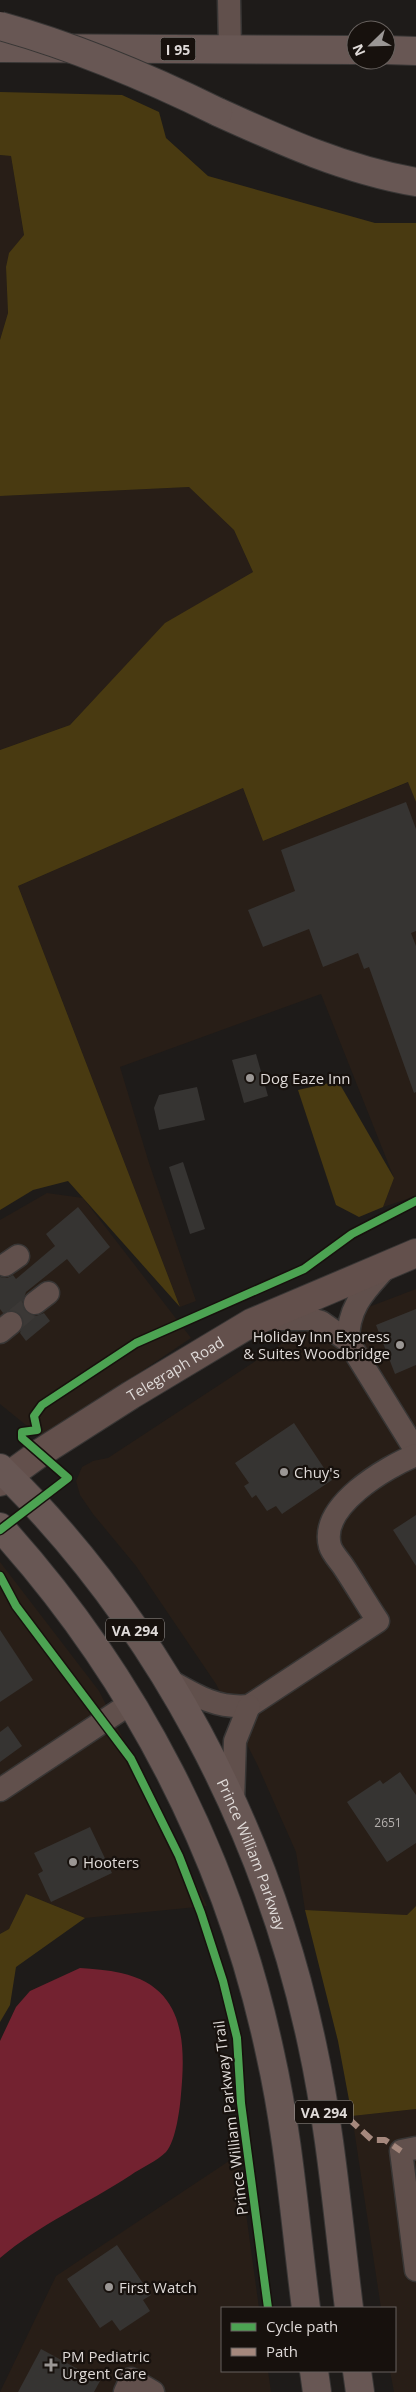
<svg xmlns="http://www.w3.org/2000/svg" width="416" height="2392" font-family="'Open Sans',sans-serif">
<style>
.built{fill:#281e17}
.green{fill:#493a11}
.water{fill:#732230}
.building{fill:#363432}
.lines{fill:none;stroke-linecap:round;stroke-linejoin:round}
.minor-tunnel{stroke:#3b3836;stroke-width:22;stroke-dasharray:22 11;stroke-linecap:butt}
.minor-casing{stroke:#383635;stroke-width:25}
.major-casing{stroke:#383635;stroke-width:30}
.highway-casing{stroke:#383635;stroke-width:30}
.minor{stroke:#61504c;stroke-width:22}
.major{stroke:#63504c;stroke-width:28}
.highway{stroke:#685754;stroke-width:28}
.highway-bridge-casing{stroke:#383635;stroke-width:30;stroke-linecap:butt}
.highway-bridge{stroke:#685754;stroke-width:28}
.quiet{stroke:#a5887d;stroke-width:6;stroke-dasharray:12 6;stroke-linecap:butt}
.cycleway-casing{stroke:#17110d;stroke-width:11}
.cycleway{stroke:#4ca352;stroke-width:8}
.poi-dot{fill:#9b9795;stroke:#17110d;stroke-width:2}
.labels{text-anchor:middle;dominant-baseline:central;stroke-width:4.5;stroke-linejoin:round;paint-order:stroke}
.number-label{font-size:12px;fill:#b5b0ae}
.shield{fill:#17110d;stroke:#a39e9b;stroke-width:1}
.shield-label{font-size:14px;font-weight:bold;fill:#dfdad8}
.poi-label{font-size:15px;fill:#dfdad8;stroke:#17110d;text-anchor:start}
.street-label{font-size:15px;fill:#dfdad8;stroke:#17110d}
</style>
<rect width="100%" height="100%" fill="#1e1b19"/>
<g class="built">
<polygon points="0,155 11,156 24,236 9,254 6,267 8,313 0,340"/>
<polygon points="189,487 234,530 253,572 165,624 70,725 0,750 0,496"/>
<polygon points="409,782 416,802 416,1196 383,1207 394,1178 321,994 120,1067 149,1163 196,1301 180,1307 18,886 243,788 263,841"/>
<polygon points="47,1193 83,1198 191,1338 42,1438 0,1404 0,1220"/>
<polygon points="416,1289 416,1906 407,1915 305,1910 296,1852 257,1764 216,1684 136,1566 93,1514 80,1495 76,1481 82,1467 93,1461 108,1458 295,1335"/>
<polygon points="0,1562 99,1691 207,1906 85,1918 26,1894 9,1929 0,1934"/>
<polygon points="416,2109 416,2392 394,2392 390,2371 395,2371 395,2308 381,2308 352,2116"/>
<polygon points="238,2155 259,2308 222,2308 222,2371 268,2371 271,2392 0,2392 56,2276"/>
</g>
<g class="green">
<polygon points="0,92 122,95 159,112 166,138 208,176 375,223 416,223 416,802 408,782 263,841 243,788 18,886 180,1307 68,1181 33,1190 0,1210 0,750 70,725 165,623 253,572 234,530 189,487 0,496 0,340 8,313 6,267 9,253 24,235 11,156 0,155"/>
<polygon points="338,1081 394,1178 383,1207 359,1217 336,1205 298,1090"/>
<polygon points="26,1894 85,1918 16,1967 10,2005 0,2022 0,1934 9,1929"/>
<polygon points="416,1906 416,2109 352,2116 338,2041 305,1910 407,1915"/>
</g>
<path class="water" d="M80,1968C93,1969 108,1970 121,1973C184,1987 186,2041 181,2094C180,2108 176,2141 166,2152C157,2161 141,2168 131,2175C88,2203 39,2225 0,2258V2041L16,2007L30,1991Z"/>
<g class="building">
<polygon points="406,802 416,829 416,931 411,933 416,946 416,1092 414,1093 369,967 364,969 358,953 323,967 309,929 263,947 248,910 295,891 281,850"/>
<polygon points="256,1054 268,1096 244,1103 232,1060"/>
<polygon points="197,1087 205,1120 159,1130 154,1108 159,1095"/>
<polygon points="183,1162 205,1229 190,1234 169,1167"/>
<polygon points="78,1207 110,1247 79,1274 67,1259 26,1292 22,1304 25,1311 36,1316 44,1313 50,1321 26,1341 20,1333 24,1321 21,1314 15,1311 3,1313 0,1309 0,1277 7,1278 13,1275 16,1279 55,1246 46,1234"/>
<polygon points="416,1309 416,1365 395,1374 376,1325"/>
<polygon points="294,1423 332,1480 282,1514 276,1506 267,1511 256,1495 252,1498 244,1486 249,1483 235,1463"/>
<polygon points="416,1515 416,1566 393,1530"/>
<polygon points="0,1630 33,1680 0,1702"/>
<polygon points="8,1726 22,1746 0,1762 0,1732"/>
<polygon points="400,1772 416,1795 416,1843 387,1862 347,1802 380,1780 383,1784"/>
<polygon points="90,1827 112,1873 51,1902 38,1874 43,1871 34,1853"/>
<polygon points="117,2245 151,2295 143,2300 150,2311 120,2331 112,2320 100,2328 67,2279"/>
<polygon points="41,2349 100,2381 94,2392 18,2392"/>
</g>
<g class="lines">
<polyline class="minor-tunnel" points="11,1323 35,1303"/>
<defs>
<g id="minor">
<polyline points="229,0 230,49"/>
<polyline points="5,1265 18,1256"/>
<polyline points="35,1303 48,1293"/>
<polyline points="267,1319 311,1319 321,1322 348,1341 416,1451"/>
<polyline points="0,1332 11,1323"/>
<path d="M348,1341C348,1305 366,1290 388,1265"/>
<path d="M167,1679C195,1695 216,1709 249,1706L378,1621C366,1603 355,1584 343,1566C339,1560 332,1553 330,1546C319,1506 386,1467 416,1455"/>
<polyline points="0,1790 131,1703"/>
<polyline points="233,1803 235,1741 249,1706"/>
<polyline points="416,2148 401,2151 416,2270"/>
<polyline points="125,2392 131,2379 153,2392"/>
</g>
<g id="major">
<path id="s1" d="M0,1482L40,1453L131,1395L251,1323L416,1253"/>
</g>
<g id="highway">
<polyline points="0,48 356,50"/>
<polyline points="386,50 416,51"/>
<path d="M218,112C282,141 346,170 416,182"/>
<path id="s2" d="M0,1468C158,1623 266,1828 312,2044C331,2131 338,2220 349,2308"/>
<path d="M0,1527C135,1676 228,1857 270,2053C289,2137 295,2223 306,2308"/>
<polyline points="314,2371 317,2392"/>
<polyline points="357,2371 360,2392"/>
</g>
</defs>
<use href="#minor" class="minor-casing"/>
<use href="#major" class="major-casing"/>
<use href="#highway" class="highway-casing"/>
<use href="#minor" class="minor"/>
<use href="#major" class="major"/>
<use href="#highway" class="highway"/>
<defs>
<path id="highway-bridge" d="M0,26C76,47 147,77 218,112"/>
</defs>
<use href="#highway-bridge" class="highway-bridge-casing"/>
<use href="#highway-bridge" class="highway-bridge"/>
<polyline class="quiet" points="349,2119 372,2140 385,2140 401,2151"/>
<defs>
<g id="cycleway">
<polyline points="0,1530 68,1478 22,1438 22,1432 37,1430 34,1416 42,1405 136,1343 304,1269 352,1234 416,1201"/>
<polyline points="0,1576 16,1606 131,1759 179,1856 201,1913 223,1981 237,2038 241,2103 268,2308"/>
</g>
</defs>
<use href="#cycleway" class="cycleway-casing"/>
<use href="#cycleway" class="cycleway"/>
</g>
<g class="poi-dot">
<circle cx="250" cy="1078" r="5"/>
<circle cx="400" cy="1345" r="5"/>
<circle cx="284" cy="1472" r="5"/>
<circle cx="73" cy="1862" r="5"/>
<circle cx="109" cy="2287" r="5"/>
<path d="M48.5 2357.5h5v5h5v5h-5v5h-5v-5h-5v-5h5z"/>
</g>
<g class="labels">
<g class="number-label">
<text x="388" y="1822">2651</text>
</g>
<g class="shield">
<rect x="160.5" y="37.5" width="35" height="23" rx="4"/>
<rect x="106" y="1618.5" width="58" height="23" rx="4"/>
<rect x="295" y="2100.5" width="58" height="23" rx="4"/>
</g>
<g class="shield-label">
<text x="178" y="49">I 95</text>
<text x="135" y="1630">VA 294</text>
<text x="324" y="2112">VA 294</text>
</g>
<g class="poi-label">
<text x="260" y="1078">Dog Eaze Inn</text>
<text x="390" y="1336" text-anchor="end">Holiday Inn Express<tspan x="390" dy="17">&amp; Suites Woodbridge</tspan></text>
<text x="294" y="1472">Chuy's</text>
<text x="83" y="1862">Hooters</text>
<text x="119" y="2287">First Watch</text>
<text x="62" y="2356">PM Pediatric<tspan x="62" dy="17">Urgent Care</tspan></text>
</g>
<g class="street-label">
<text stroke="none"><textPath href="#s1" startOffset="209">Telegraph Road</textPath></text>
<text stroke="none"><textPath href="#s2" startOffset="465">Prince William Parkway</textPath></text>
<text transform="translate(230 2118) rotate(-97)">Prince William Parkway Trail</text>
</g>
</g>
<rect x="221" y="2307" width="175" height="65" fill="#17110d" stroke="#67615e"/>
<rect x="231" y="2323" width="25" height="8" fill="#4ca352" stroke="#67615e"/>
<text x="266" y="2332" font-size="15" fill="#dfdad8">Cycle path</text>
<rect x="231" y="2348" width="25" height="8" fill="#a5887d" stroke="#67615e"/>
<text x="266" y="2357" font-size="15" fill="#dfdad8">Path</text>
<g transform="translate(371 45) rotate(247)"><circle r="24" fill="#17110d" stroke="#67615e"/>
<path d="M0-4L9 19L0 12L-9 19Z" fill="#9b9795"/>
<text y="-8" font-size="14" font-weight="bold" text-anchor="middle" fill="#dfdad8">N</text>
</g>
</svg>
